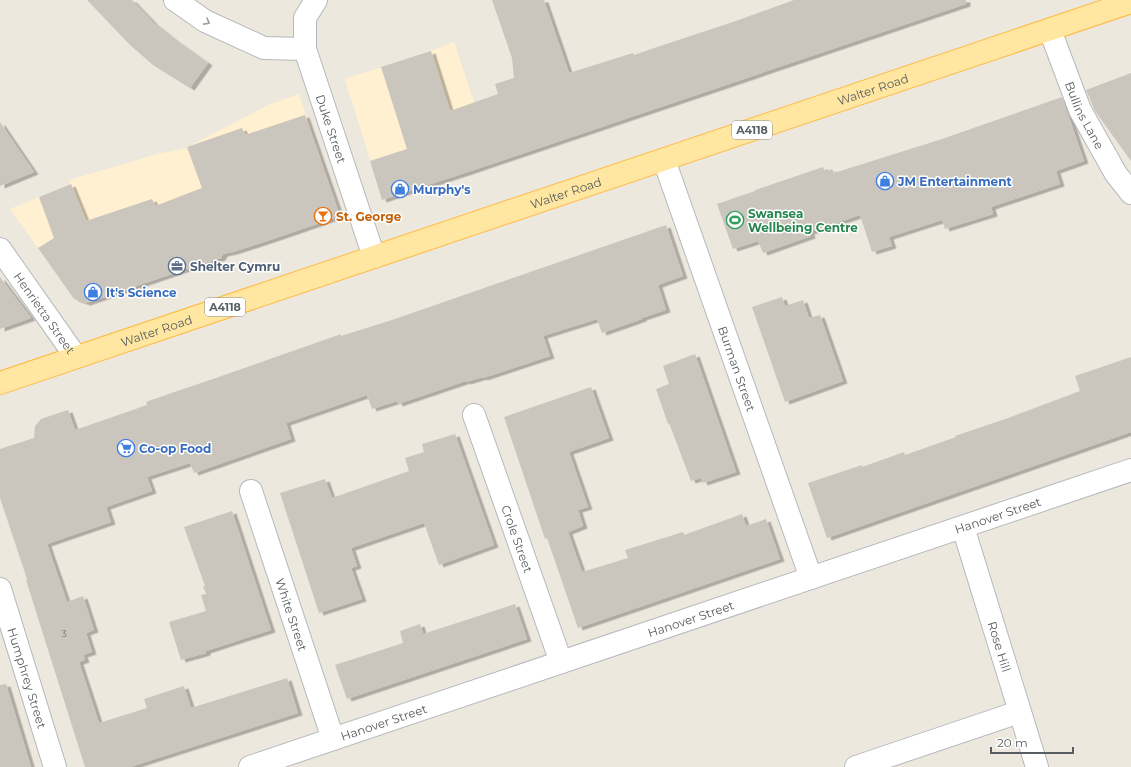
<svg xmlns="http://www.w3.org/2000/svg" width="1131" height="767" font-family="Montserrat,sans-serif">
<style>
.commercial{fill:#fff0d1}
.building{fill:#cac5bd;filter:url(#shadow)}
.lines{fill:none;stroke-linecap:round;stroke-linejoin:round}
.minor-casing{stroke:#b5b8bd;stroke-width:24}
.primary-casing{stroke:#ffba45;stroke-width:24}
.minor{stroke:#fff;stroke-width:22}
.primary{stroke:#ffe7a1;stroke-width:22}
.oneway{stroke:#9b9ea0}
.labels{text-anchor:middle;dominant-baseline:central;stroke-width:3;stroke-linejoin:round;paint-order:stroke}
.number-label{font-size:10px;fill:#747778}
.shield{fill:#fff;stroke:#8a8e90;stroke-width:1}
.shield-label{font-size:11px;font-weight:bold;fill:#585d61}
.street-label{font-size:12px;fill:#585d61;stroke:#fff}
.shop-label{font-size:12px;font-weight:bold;fill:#366cbe;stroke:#fff;text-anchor:start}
.leisure-label{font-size:12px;font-weight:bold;fill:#27864d;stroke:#fff;text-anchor:start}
.food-label{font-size:12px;font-weight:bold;fill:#c56008;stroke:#fff;text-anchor:start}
.service-label{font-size:12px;font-weight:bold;fill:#4e5e75;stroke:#fff;text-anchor:start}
</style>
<defs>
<filter id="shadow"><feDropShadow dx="4.5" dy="2.5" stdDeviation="0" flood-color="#0004"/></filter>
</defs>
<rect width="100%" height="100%" fill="#ede8de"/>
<g class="commercial">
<polygon points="454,42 483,128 382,199 345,79 431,51"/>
<polygon points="299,94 338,211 338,217 233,252 223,254 221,258 208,262 205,260 193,264 191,268 92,301 91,299 82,302 74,299 10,209 70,184 69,180 157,154 186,148 268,105"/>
</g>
<g class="building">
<polygon points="87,0 132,0 154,23 174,39 208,63 190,88 153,65 130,45"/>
<polygon points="492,0 544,0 569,73 633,53 634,55 657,47 733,22 794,0 966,0 966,4 471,171 382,200 370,161 407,149 381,67 431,51 450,111 498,94 495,84 514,78 512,58"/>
<polygon points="1131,73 1131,161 1095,111 1086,90"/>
<polygon points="1062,97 1084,161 1056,171 1060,184 991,207 993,214 945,229 942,220 889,237 892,246 872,252 860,215 810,232 811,236 763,253 758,241 733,249 717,204 755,191 755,190 823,167 825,172 832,169 834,173 942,139"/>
<polygon points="305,115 340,216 270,240 233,252 223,254 221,258 192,267 86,303 74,299 38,248 54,238 39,197 71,184 86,221 152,199 155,206 202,188 187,147 242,128 245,135"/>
<polygon points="0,122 34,172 0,186"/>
<polygon points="666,225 683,276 658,285 666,310 642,318 642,319 602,333 597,319 543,336 550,356 483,378 483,377 466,382 466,381 398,404 397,401 372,409 367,395 286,423 291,439 194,473 190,463 147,477 152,491 106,507 111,522 47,544 67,602 83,596 94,630 86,633 92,652 83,655 85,660 79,662 99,723 147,708 144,699 184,686 191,708 287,678 298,713 130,767 85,767 26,580 27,579 0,498 0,449 34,438 35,426 41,419 68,410 75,430 147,405 146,402 180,390 213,379 341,334 341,336 392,320"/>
<polygon points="0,277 31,318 0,329"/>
<polygon points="782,297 785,306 803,300 809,318 820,315 843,381 785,402 752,307"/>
<polygon points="695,354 736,472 703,483 701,478 691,481 669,423 668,424 656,389 669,384 663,366"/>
<polygon points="1131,357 1131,432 827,538 808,483 862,465 862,467 904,452 905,455 956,437 955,436 1008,418 1080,391 1075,376"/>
<polygon points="591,387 609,438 569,452 588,507 578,510 583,526 568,532 582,572 628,558 625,550 683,532 684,535 742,514 746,526 766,519 780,559 578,628 547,538 545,539 504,417"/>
<polygon points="455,434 494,545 439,565 424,523 351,548 357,566 351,568 362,599 319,613 280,493 325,479 332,498 409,471 405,458 424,452 422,444"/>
<polygon points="232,511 271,630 206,651 206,653 181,660 169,622 206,611 201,595 206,594 203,586 205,586 184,527"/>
<polygon points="515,604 527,639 347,699 335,665 403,643 400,631 420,624 423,634"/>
<polygon points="6,684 31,767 0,767 0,685"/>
</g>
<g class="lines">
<defs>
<g id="minor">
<polyline points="175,0 205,21 264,48 305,49"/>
<path id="s1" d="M316,0L305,18V49L374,257"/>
<path id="s2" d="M1050,30L1080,110L1116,174L1131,193"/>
<path id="s3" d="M664,160L811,578"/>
<path id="s4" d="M0,249L76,357"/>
<path id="s5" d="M474,415L561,662"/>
<path id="s6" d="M251,491L333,739"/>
<path id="s7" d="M963,527L1037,767"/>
<path id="s8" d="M0,589L55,767"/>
<path id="s9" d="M250,767L1131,470"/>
<polyline points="856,767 1019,712"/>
</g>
<g id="primary">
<path id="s10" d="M0,383L1131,2"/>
</g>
</defs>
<use href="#minor" class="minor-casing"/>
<use href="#primary" class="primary-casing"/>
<use href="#minor" class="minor"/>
<use href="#primary" class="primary"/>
</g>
<defs><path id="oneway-chevron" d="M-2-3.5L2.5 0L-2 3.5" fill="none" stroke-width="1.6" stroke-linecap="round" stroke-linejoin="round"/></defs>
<use class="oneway" href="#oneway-chevron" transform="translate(207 22) rotate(28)"/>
<defs>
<symbol id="shop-ring" viewBox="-11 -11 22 22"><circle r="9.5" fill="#fff" stroke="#3f7fe0" stroke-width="1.5"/><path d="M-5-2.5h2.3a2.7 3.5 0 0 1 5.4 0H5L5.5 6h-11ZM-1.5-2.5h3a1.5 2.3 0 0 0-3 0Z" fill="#3f7fe0"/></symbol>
<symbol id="bar-ring" viewBox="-11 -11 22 22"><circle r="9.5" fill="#fff" stroke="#e8710a" stroke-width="1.5"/><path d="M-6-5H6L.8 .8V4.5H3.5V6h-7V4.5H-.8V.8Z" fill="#e8710a"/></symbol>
<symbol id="stadium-ring" viewBox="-11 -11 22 22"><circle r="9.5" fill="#fff" stroke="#2e9e5b" stroke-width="1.5"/><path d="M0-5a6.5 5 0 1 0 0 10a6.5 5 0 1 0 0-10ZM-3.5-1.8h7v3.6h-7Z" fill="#2e9e5b"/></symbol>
<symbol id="office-ring" viewBox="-11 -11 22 22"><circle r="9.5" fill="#fff" stroke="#5c6f8a" stroke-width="1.5"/><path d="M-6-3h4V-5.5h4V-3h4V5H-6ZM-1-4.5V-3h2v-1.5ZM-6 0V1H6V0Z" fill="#5c6f8a"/></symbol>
<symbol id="supermarket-ring" viewBox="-11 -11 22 22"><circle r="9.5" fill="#fff" stroke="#3f7fe0" stroke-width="1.5"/><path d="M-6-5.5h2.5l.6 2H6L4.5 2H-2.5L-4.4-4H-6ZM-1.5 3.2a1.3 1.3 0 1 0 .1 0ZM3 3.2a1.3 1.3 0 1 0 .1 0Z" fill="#3f7fe0"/></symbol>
</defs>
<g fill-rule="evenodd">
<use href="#shop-ring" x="875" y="171" width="20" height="20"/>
<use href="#shop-ring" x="390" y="179" width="20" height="20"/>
<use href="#bar-ring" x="313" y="206" width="20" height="20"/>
<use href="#stadium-ring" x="725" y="210" width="20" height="20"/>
<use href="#office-ring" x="167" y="256" width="20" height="20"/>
<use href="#shop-ring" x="83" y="282" width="20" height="20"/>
<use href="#supermarket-ring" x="116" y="438" width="20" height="20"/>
</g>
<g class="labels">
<g class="number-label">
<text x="64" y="633">3</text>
</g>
<g class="shield">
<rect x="732" y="121" width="40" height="18" rx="3"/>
<rect x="205" y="298" width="40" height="18" rx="3"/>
</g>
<g class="shield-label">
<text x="752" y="130">A4118</text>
<text x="225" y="307">A4118</text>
</g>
<g class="street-label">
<text stroke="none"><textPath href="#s10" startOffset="921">Walter Road</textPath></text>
<text stroke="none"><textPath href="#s2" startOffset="92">Bullins Lane</textPath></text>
<text stroke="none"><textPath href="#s1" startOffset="136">Duke Street</textPath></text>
<text stroke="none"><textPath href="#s10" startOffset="597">Walter Road</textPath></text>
<text stroke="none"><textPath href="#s4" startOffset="78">Henrietta Street</textPath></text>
<text stroke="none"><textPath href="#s10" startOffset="165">Walter Road</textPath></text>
<text stroke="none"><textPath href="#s3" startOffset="221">Burman Street</textPath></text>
<text stroke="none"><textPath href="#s9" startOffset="789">Hanover Street</textPath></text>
<text stroke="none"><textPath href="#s5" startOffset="131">Crole Street</textPath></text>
<text stroke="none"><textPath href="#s6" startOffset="130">White Street</textPath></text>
<text stroke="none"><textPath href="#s9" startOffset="465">Hanover Street</textPath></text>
<text stroke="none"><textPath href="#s7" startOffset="125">Rose Hill</textPath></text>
<text stroke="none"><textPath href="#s8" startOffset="93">Humphrey Street</textPath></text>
<text stroke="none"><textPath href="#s9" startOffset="141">Hanover Street</textPath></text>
</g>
<g class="shop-label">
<text x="898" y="181">JM Entertainment</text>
<text x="413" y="189">Murphy's</text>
<text x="106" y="292">It's Science</text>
<text x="139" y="448">Co-op Food</text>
</g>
<g class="leisure-label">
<text x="748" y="213">Swansea<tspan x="748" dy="14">Wellbeing Centre</tspan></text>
</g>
<g class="food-label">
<text x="336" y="216">St. George</text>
</g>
<g class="service-label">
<text x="190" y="266">Shelter Cymru</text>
</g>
</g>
<path d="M991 747v6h82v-6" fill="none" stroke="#585d61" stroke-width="2"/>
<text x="997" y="747" font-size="12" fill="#585d61" stroke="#ffffff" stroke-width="3" paint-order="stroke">20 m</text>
</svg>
